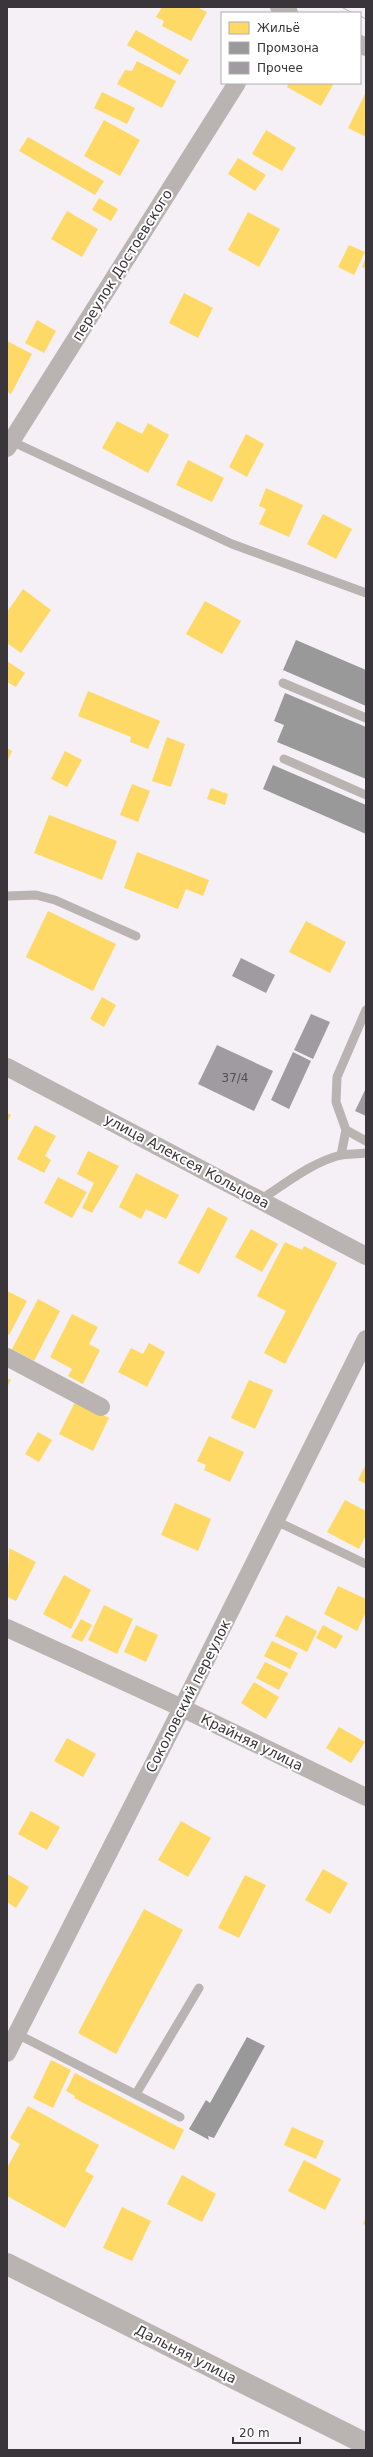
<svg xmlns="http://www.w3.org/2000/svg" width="373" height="2457" font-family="'DejaVu Sans',sans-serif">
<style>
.homes{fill:#ffd966}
.industry{fill:#999}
.building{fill:#a09ba1}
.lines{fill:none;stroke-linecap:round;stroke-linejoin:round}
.lane{stroke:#b9b4b2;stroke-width:9}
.street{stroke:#b9b4b2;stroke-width:18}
.secondary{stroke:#b9b4b1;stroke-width:22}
.tram{stroke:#b7b4b4;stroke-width:1}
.labels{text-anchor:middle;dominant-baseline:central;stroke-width:4;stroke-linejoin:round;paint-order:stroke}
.number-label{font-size:12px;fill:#534e54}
.street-label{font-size:14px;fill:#39353a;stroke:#fff}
</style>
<rect width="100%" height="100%" fill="#f5eff6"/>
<g class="homes">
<polygon points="162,7 197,7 207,12 191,41 162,26 164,21 156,17"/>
<polygon points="136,30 189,60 180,75 127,45"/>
<polygon points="137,61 176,81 162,108 117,84 125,70 132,71"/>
<polygon points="289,83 334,83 321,106 287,87"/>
<polygon points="102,92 135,108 127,124 94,108"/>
<polygon points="366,92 366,137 348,128"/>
<polygon points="104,120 140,140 120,176 84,156"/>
<polygon points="266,130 296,148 282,171 252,154"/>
<polygon points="28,137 104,181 95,195 19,151"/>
<polygon points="238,158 266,175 255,191 228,174"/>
<polygon points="99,198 118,209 111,221 92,210"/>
<polygon points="67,211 98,229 82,257 51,239"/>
<polygon points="248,212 280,229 259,267 228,250"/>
<polygon points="349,245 365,252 354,275 338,267"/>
<polygon points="366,257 366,269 362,267"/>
<polygon points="184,293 213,308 198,338 169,323"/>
<polygon points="37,320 56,331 44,353 25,343"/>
<polygon points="7,341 32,354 11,394 7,392"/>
<polygon points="117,421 142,434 148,423 169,435 148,473 102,448"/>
<polygon points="246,434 264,444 247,477 229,467"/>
<polygon points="188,460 224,478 212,502 176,485"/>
<polygon points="266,488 303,505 289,537 259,524 266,509 259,506"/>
<polygon points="323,514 352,529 336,559 307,544"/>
<polygon points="23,589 51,610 21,653 7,643 7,612"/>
<polygon points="205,601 241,621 222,654 186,634"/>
<polygon points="7,661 25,673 16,687 7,682"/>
<polygon points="88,691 160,721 148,749 130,742 131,737 78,716"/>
<polygon points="167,737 185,744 171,787 152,781"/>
<polygon points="7,748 12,751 7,762"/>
<polygon points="65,751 82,760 67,787 51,779"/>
<polygon points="132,784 150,791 138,822 120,815"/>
<polygon points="211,788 228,794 225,805 207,799"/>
<polygon points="49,815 117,841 102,880 34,853"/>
<polygon points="137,852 209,880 203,896 186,889 178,909 124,888"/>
<polygon points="48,911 116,944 93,991 26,957"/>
<polygon points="306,921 346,942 330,973 289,952"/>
<polygon points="102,997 116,1005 104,1027 90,1019"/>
<polygon points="7,1113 11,1115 7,1122"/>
<polygon points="35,1125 56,1136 45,1156 51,1160 44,1173 17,1159"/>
<polygon points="88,1151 119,1166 92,1213 82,1208 94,1183 77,1174"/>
<polygon points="136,1173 179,1195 166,1219 146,1209 141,1219 119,1207"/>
<polygon points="58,1177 87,1192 72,1218 44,1203"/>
<polygon points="208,1207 228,1218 199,1274 178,1263"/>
<polygon points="251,1229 278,1244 262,1272 235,1257"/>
<polygon points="285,1242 302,1250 304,1246 337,1263 285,1364 264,1353 286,1311 257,1296"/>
<polygon points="7,1291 27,1301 9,1335 7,1334"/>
<polygon points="38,1299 60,1311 34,1361 12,1349"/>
<polygon points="72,1314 98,1327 89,1344 100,1350 83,1384 68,1376 72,1369 50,1357"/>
<polygon points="149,1343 165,1352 147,1387 118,1372 131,1348 143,1354"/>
<polygon points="7,1378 11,1380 7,1387"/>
<polygon points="249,1380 273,1390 255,1429 231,1418"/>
<polygon points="75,1402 109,1418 93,1451 59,1434"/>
<polygon points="38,1432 52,1440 39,1462 25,1454"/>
<polygon points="209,1436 244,1452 230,1482 204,1470 206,1465 197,1461"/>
<polygon points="366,1464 366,1484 358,1480"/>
<polygon points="345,1500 366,1511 366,1535 359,1549 327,1532"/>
<polygon points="175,1503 211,1519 198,1551 161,1535"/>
<polygon points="9,1548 36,1562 16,1601 7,1597"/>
<polygon points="64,1575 91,1590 71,1629 43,1614"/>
<polygon points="338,1586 366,1599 366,1612 357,1631 324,1614"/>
<polygon points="104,1605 133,1619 117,1654 88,1640"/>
<polygon points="286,1615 317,1631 307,1652 275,1636"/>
<polygon points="81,1619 92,1625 82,1642 71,1637"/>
<polygon points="136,1625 158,1635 146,1662 124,1652"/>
<polygon points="323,1625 343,1636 336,1649 316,1638"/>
<polygon points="272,1641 298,1653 290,1669 264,1656"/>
<polygon points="265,1662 288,1673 279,1690 256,1678"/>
<polygon points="254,1682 279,1697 266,1719 241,1703"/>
<polygon points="339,1727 365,1742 351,1763 326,1748"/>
<polygon points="67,1738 96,1754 83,1777 54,1761"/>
<polygon points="31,1811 60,1827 47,1850 18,1834"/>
<polygon points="181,1821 211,1838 188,1877 158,1860"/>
<polygon points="323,1869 348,1883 330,1914 305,1900"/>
<polygon points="7,1874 29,1887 16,1908 7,1902"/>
<polygon points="245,1875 266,1885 239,1938 218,1928"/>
<polygon points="144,1909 183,1930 116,2054 78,2033"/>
<polygon points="51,2060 71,2070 53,2108 33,2098"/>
<polygon points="75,2073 184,2130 174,2150 74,2098 75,2096 66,2091"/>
<polygon points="28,2106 99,2145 85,2171 94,2176 65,2228 7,2196 7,2168 20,2144 10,2138"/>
<polygon points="292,2127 324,2141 316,2159 284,2145"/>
<polygon points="304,2160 341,2179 325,2210 288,2191"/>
<polygon points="182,2175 216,2194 202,2222 167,2204"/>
<polygon points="122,2207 151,2221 132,2261 103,2248"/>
<polygon points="366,2217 366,2225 363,2224"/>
</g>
<g class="industry">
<polygon points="296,640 366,670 366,706 283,670"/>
<polygon points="285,693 366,727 366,779 277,742 284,725 274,721"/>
<polygon points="273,765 366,805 366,834 263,789"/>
<polygon points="247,2037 265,2046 214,2138 208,2136 209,2140 189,2129 206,2100 210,2103"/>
</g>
<g class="building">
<polygon points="241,958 275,975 266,993 232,976"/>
<polygon points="311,1014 330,1022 313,1059 294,1050"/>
<polygon points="217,1045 273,1071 254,1111 198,1084"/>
<polygon points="293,1052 311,1061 289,1109 271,1100"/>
<polygon points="366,1088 366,1116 355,1111"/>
</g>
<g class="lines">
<g class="lane">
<polyline points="11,441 232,544 366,593"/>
<polyline points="283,683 366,718"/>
<polyline points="284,759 366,795"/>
<polyline points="7,896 36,895 55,900 136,936"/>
<polyline points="346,1130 366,1141"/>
<polyline points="341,1155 346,1130 336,1102 337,1077 366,1010"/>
<path d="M260,1200C285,1184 312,1162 341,1155C349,1154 358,1154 366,1153"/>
<polyline points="276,1521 366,1564"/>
<polyline points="17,2034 180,2117"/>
<polyline points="136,2094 199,1988"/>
</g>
<g class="street">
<polyline points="279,7 289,13"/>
<polyline points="360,44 366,47"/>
<polyline points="7,448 237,83"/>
<polyline points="7,1067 366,1256"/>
<polyline points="7,1357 101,1407"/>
<polyline points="7,1628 182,1708 366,1797"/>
<polyline points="7,2053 182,1708 366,1339"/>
</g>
<polyline class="secondary" points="7,2264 366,2444"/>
<g class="tram">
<polyline points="341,7 353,13"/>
<polyline points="360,16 366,19"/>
</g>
</g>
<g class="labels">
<g class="number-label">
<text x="235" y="1078">37/4</text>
</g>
<g class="street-label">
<text transform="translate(122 265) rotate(-58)">переулок Достоевского</text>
<text transform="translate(187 1161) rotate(28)">улица Алексея Кольцова</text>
<text transform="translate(188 1696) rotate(-63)">Соколовский переулок</text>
<text transform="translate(252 1742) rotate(26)">Крайняя улица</text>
<text transform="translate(186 2354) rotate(27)">Дальняя улица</text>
</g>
</g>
<rect width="373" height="2457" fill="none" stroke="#39353a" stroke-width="16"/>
<rect x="221" y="12" width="140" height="72" fill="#ffffff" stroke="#b0aeb0"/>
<rect x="229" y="22" width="20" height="12" fill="#ffd966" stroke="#b0aeb0"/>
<text x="257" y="32" font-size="12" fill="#39353a">Жильё</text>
<rect x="229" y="42" width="20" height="12" fill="#999999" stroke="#b0aeb0"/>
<text x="257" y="52" font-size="12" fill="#39353a">Промзона</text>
<rect x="229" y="62" width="20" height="12" fill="#a09ba1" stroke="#b0aeb0"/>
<text x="257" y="72" font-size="12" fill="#39353a">Прочее</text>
<path d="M233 2437v6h67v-6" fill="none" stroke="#39353a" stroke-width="2"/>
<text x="239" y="2437" font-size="12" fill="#39353a" stroke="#ffffff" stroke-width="3" paint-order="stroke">20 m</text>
</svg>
